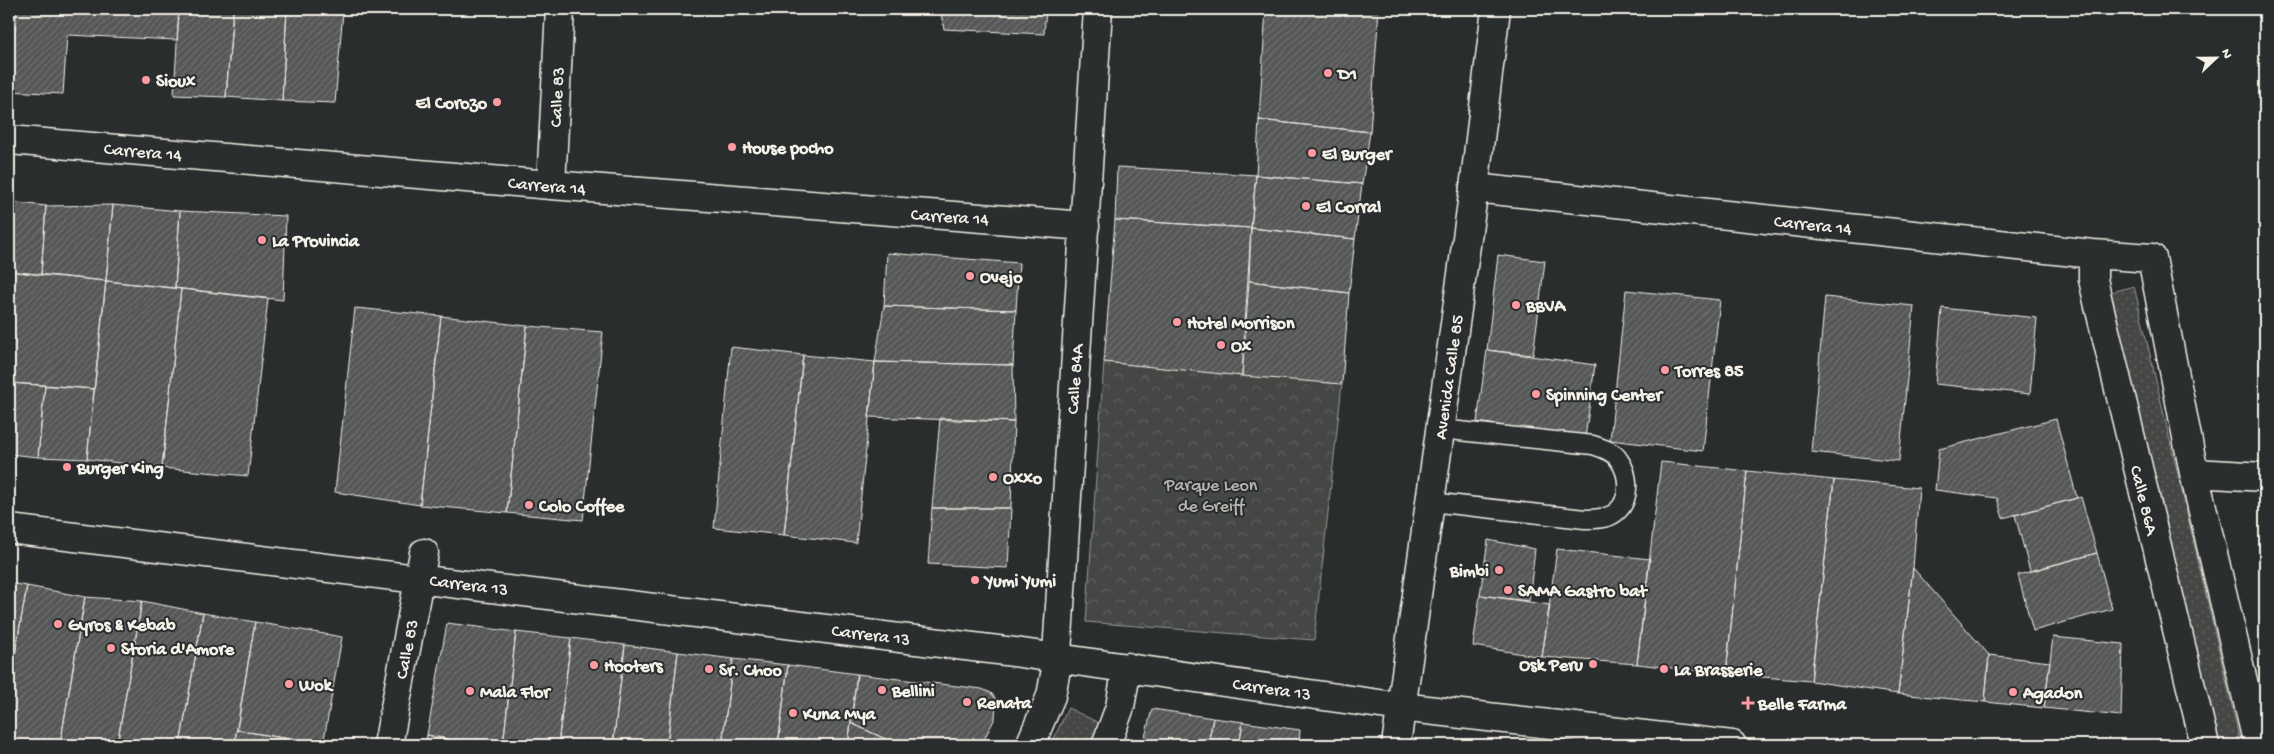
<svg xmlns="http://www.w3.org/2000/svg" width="2274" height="754" viewBox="0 0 2274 754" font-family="'Gochi Hand',sans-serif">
<defs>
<pattern id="grass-dots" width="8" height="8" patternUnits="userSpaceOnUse" patternTransform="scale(1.25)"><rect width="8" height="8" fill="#444645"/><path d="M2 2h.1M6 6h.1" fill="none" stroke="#606160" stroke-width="1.8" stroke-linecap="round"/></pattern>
<pattern id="park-crowns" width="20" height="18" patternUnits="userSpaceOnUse" patternTransform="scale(1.25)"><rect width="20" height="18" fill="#444645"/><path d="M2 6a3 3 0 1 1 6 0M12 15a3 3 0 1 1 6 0" fill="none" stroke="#606160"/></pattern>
<pattern id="building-hatch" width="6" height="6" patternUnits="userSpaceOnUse" patternTransform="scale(1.25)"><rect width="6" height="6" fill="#555756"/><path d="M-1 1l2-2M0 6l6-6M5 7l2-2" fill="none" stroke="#6e706e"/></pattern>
</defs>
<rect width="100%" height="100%" fill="#2a2d2e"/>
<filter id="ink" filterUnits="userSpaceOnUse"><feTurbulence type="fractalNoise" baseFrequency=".02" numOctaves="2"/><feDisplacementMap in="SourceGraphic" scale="10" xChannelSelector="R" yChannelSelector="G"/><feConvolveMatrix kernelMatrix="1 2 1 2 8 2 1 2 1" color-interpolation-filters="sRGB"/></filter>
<g filter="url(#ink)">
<path fill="url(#grass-dots)" stroke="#9c9c96" d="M2134,286L2241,745H2217L2111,292Z
M1068,708L1101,724L1091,745H1051Z"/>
<path fill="url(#park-crowns)" stroke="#9c9c96" d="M1104,362L1342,384L1314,640L1086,622Z"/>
<path fill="url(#building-hatch)" stroke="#f4f1e8" d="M17,9H179L177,40L67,35L63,94L9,91Z
M179,9H233L226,97L174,95Z
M233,9H287L282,101L226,97Z
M287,9L343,11L335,103L282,101Z
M940,9H1046L1044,34L944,29Z
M1266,9H1379L1370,132L1259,120Z
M1259,120L1370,132L1362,184L1256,175Z
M1117,167L1256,175L1251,228L1115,220Z
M1256,175L1362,184L1355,239L1251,228Z
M9,202L46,206L41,275L9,271Z
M113,205L106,281L41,275L46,206Z
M113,205L180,211L175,288L106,281Z
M180,211L286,216L283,300L175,288Z
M1115,220L1251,228L1242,376L1104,362Z
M1251,228L1355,239L1349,293L1249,281Z
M887,253L1019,263L1016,310L884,306Z
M1498,255L1545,261L1533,355L1487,350Z
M9,271L106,281L94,389L9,383Z
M106,281L181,289L162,468L87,459Z
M1249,281L1349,293L1342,384L1242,376Z
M181,289L268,299L248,476L162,468Z
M1626,290L1720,300L1703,451L1610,440Z
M1825,297L1914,306L1899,461L1811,452Z
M884,306L1016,310L1013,365L875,362Z
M355,308L441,316L420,505L335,492Z
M1942,308L2037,318L2030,394L1935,384Z
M441,316L527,326L507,513L420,505Z
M527,326L603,332L583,520L507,513Z
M731,347L803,355L784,535L714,528Z
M1487,350L1595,365L1585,438L1477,422Z
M803,355L875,362L856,543L784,535Z
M875,362L1013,365L1014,422L869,417Z
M9,383L45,385L38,457L9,454Z
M45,385L94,389L87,459L38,457Z
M940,418L1014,422L1011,508H932Z
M2056,419L2077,498L2003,518L1997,498L1935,490L1939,449Z
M1661,462L1747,471L1726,674L1637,664Z
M1747,471L1834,480L1811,681L1726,674Z
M1834,480L1919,488L1913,568L1898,694L1811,681Z
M2081,497L2097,553L2030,571L2015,515Z
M932,508H1011L1008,568L928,564Z
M2260,536L2265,537V555Z
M1488,540L1535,549L1529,601L1480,595Z
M1557,549L1650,559L1637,664L1542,657Z
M2097,553L2112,609L2033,631L2018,575Z
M1913,568L1989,655L1985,702L1898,694Z
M9,583L27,586L14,659H9Z
M27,586L85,597L60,745H9V689Z
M1480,595L1550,605L1542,657L1473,646Z
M85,597L142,601L117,745H60Z
M142,601L203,613L180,745H117Z
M203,613L255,622L234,745H180Z
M255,622L342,637L323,745L237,730Z
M447,623L516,632L503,745H476L427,735Z
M516,632L571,638L558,745H503Z
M2053,637L2123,644L2121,716L2044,708Z
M571,638L625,645L613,745H558Z
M625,645L678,652L667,745H613Z
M678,652L733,659L722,745H667Z
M1989,655L2050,662L2044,708L1985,702Z
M9,659H14L9,689Z
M733,659L788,665L778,745H722Z
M788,665L857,674L848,745H778Z
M857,674L982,689L991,693L996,699L995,718L981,745H898L851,723Z
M1152,709L1213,718L1208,745H1143Z
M1213,718L1243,722L1239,745H1208Z
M1243,722L1300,730L1299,745H1239Z
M851,723L898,745H848Z
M237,730L323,745H234Z
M427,735L476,745H425Z
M1460,742L1482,745H1459Z"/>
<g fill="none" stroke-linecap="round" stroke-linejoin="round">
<g stroke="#f4f1e8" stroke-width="21">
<path id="lane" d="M1430,502L1585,519C1595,519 1607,519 1615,513C1631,501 1630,475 1619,460C1614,451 1602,448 1593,445L1440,429"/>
</g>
<g stroke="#f4f1e8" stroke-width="31">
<path id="street" d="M9,140L551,185L1085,226
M551,185L560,9
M1474,188L2093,254L2152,258L2194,473L2258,745
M2093,254V279L2098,302L2205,745
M2194,473L2265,477
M1401,707L1732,745
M388,745L424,553"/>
</g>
<g stroke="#f4f1e8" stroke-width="31">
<path id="secondary" d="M9,529L1014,652L1401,707
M1030,745L1051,696L1056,669L1098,9
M1106,745L1120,707L1127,667
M1396,745L1474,188L1496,9"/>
</g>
<use href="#lane" stroke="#2a2d2e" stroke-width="18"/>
<use href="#street" stroke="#2a2d2e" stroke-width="28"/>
<use href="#secondary" stroke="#2a2d2e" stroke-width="28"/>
</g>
</g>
<g fill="#ff9aa2" stroke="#2a2d2e" stroke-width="2">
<circle cx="1328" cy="73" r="5"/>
<circle cx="146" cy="80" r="5"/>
<circle cx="497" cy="102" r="5"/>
<circle cx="732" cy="147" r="5"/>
<circle cx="1312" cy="153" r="5"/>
<circle cx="1306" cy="206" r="5"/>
<circle cx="262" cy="240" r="5"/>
<circle cx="970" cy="276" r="5"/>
<circle cx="1516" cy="305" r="5"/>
<circle cx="1177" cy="322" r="5"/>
<circle cx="1221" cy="345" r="5"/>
<circle cx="1665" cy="370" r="5"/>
<circle cx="1536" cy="394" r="5"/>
<circle cx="67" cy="467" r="5"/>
<circle cx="993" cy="477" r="5"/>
<circle cx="529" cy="505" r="5"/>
<circle cx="1499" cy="570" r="5"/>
<circle cx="975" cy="580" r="5"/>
<circle cx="1508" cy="590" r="5"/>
<circle cx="58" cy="624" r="5"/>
<circle cx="111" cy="648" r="5"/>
<circle cx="1593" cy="664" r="5"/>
<circle cx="594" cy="665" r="5"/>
<circle cx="709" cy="669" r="5"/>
<circle cx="1664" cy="669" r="5"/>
<circle cx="289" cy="684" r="5"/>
<circle cx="882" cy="690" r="5"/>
<circle cx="470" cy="691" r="5"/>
<circle cx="2013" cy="692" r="5"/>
<circle cx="967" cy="702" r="5"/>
<path d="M1745.5 695.5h5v5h5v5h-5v5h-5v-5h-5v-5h5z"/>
<circle cx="793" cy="713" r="5"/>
</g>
<g text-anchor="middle" stroke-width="4" stroke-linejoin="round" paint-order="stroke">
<g font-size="18" font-weight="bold" fill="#f4f1e8" stroke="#2a2d2e" text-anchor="start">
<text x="1338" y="79">D1</text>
<text x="156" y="86">Sioux</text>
<text x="487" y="108" text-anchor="end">El Corozo</text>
<text x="742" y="153">House pocho</text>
<text x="1322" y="159">El Burger</text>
<text x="1316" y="212">El Corral</text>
<text x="272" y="246">La Provincia</text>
<text x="980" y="282">Ovejo</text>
<text x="1526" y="311">BBVA</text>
<text x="1187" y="328">Hotel Morrison</text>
<text x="1231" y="351">Ox</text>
<text x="1675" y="376">Torres 85</text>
<text x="1546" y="400">Spinning Center</text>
<text x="77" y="473">Burger King</text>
<text x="1003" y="483">Oxxo</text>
<text x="539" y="511">Colo Coffee</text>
<text x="1489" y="576" text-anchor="end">Bimbi</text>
<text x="985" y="586">Yumi Yumi</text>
<text x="1518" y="596">SAMA Gastro bat</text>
<text x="68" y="630">Gyros &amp; Kebab</text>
<text x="121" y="654">Storia d'Amore</text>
<text x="1583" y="670" text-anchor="end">Osk Peru</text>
<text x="604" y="671">Hooters</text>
<text x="719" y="675">Sr. Choo</text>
<text x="1674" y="675">La Brasserie</text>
<text x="299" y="690">Wok</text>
<text x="892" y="696">Bellini</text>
<text x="480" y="697">Mala Flor</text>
<text x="2023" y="698">Agadon</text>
<text x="977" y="708">Renata</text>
<text x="1758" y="709">Belle Farma</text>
<text x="803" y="719">Kuna Mya</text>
</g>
<g font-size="18" fill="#f4f1e8" stroke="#2a2d2e">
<text transform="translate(556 97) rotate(-87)" y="6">Calle 83</text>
<text transform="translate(143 151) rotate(5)" y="6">Carrera 14</text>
<text transform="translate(547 185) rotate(5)" y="6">Carrera 14</text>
<text transform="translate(950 216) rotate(4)" y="6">Carrera 14</text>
<text transform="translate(1813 224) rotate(6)" y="6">Carrera 14</text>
<text transform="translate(1448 377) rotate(-82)" y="6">Avenida Calle 85</text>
<text transform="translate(1074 379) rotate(-86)" y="6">Calle 84A</text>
<text transform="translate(2145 500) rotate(76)" y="6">Calle 86A</text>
<text transform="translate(469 584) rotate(7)" y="6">Carrera 13</text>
<text transform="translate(871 634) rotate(7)" y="6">Carrera 13</text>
<text transform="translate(406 649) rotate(-79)" y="6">Calle 83</text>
<text transform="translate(1272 688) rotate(8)" y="6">Carrera 13</text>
</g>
<g font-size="18" fill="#b6b5af" stroke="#2a2d2e">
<text x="1211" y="490">Parque Leon<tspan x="1211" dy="21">de Greiff</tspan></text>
</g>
</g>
<rect width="2274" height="754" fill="none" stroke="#2a2d2e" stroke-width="30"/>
<rect x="15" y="15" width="2244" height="724" fill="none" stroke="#f4f1e8" stroke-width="2" filter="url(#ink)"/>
<g transform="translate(2216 58) rotate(68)" stroke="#2a2d2e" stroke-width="4" paint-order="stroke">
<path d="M0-4L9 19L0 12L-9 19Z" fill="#f4f1e8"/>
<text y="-8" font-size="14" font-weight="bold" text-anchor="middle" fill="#f4f1e8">N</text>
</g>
</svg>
